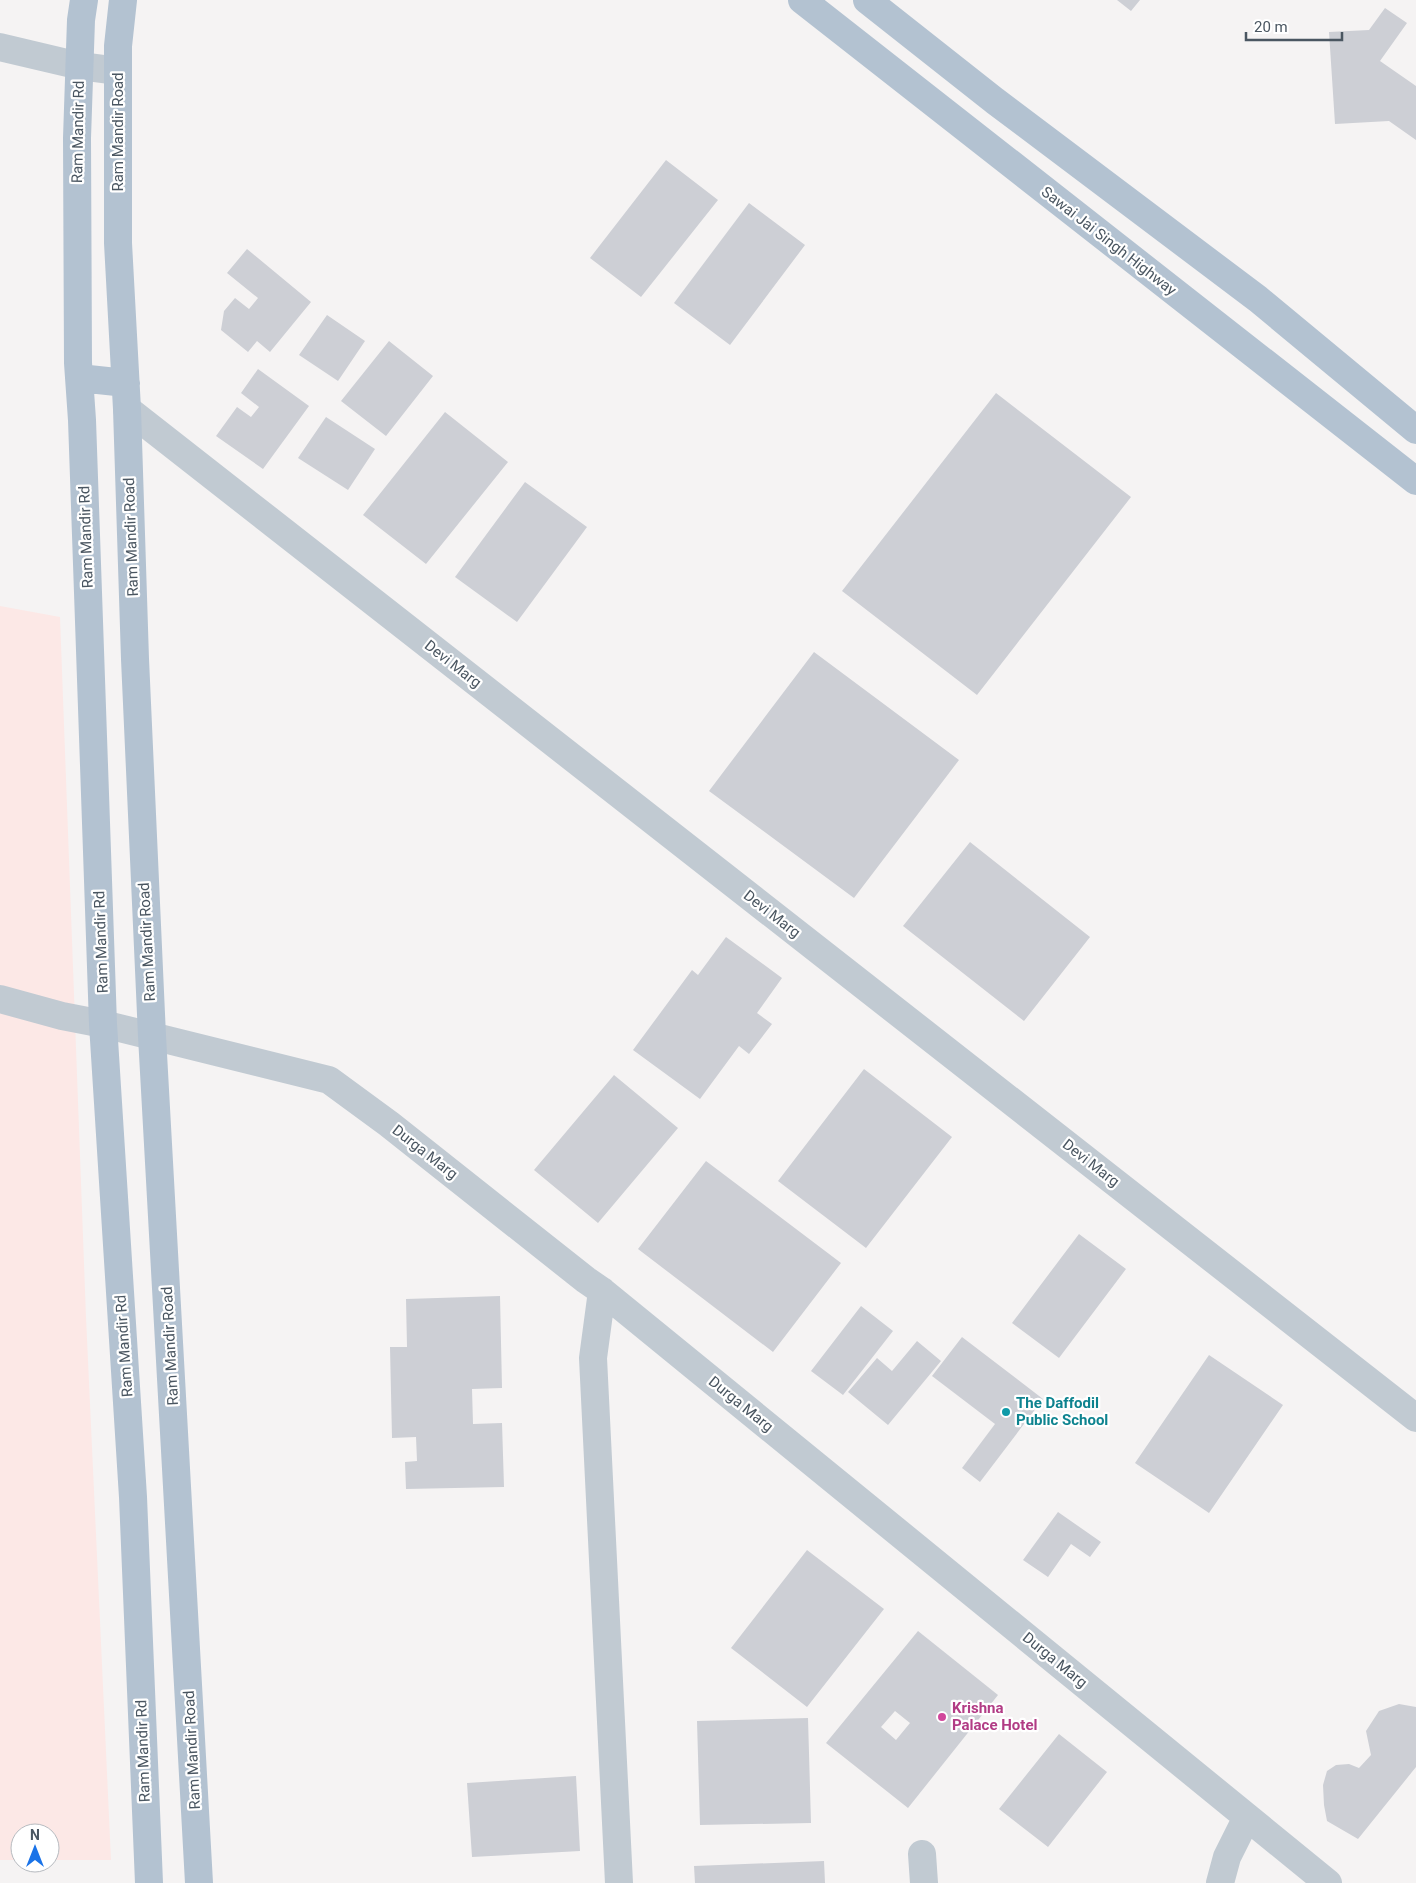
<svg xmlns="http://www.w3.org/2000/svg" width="1416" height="1883" viewBox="0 0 1416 1883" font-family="Roboto,sans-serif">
<rect width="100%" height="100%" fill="#f5f3f3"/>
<path fill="#fce8e6" d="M0,606L60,617L86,1317L111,1860H50V1833H20V1860H0Z"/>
<path fill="#cdcfd5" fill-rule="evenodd" d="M1117,0H1140L1131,11Z
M1385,8L1407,23L1380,61L1416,86V140L1389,121L1335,124L1329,32L1369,30Z
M666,160L718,200L641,297L590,258Z
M749,203L805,245L730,345L674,303Z
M247,249L311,302L270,352L257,341L248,352L221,330L224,311L235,298L249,309L258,298L227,273Z
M327,315L365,341L338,381L299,355Z
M389,341L433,376L386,436L341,401Z
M258,369L309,406L263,469L216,436L237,407L251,417L259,407L241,393Z
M996,393L1131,497L977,695L842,591Z
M445,412L508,462L426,564L363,515Z
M326,417L375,449L348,490L298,458Z
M525,482L587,527L517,622L455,577Z
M814,652L959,760L854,898L709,791Z
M970,842L1090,937L1024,1021L903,926Z
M726,937L782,978L757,1013L772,1024L749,1054L739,1046L700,1099L633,1050L692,970L698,975Z
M864,1069L952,1137L866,1248L778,1181Z
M614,1075L678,1128L598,1223L534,1170Z
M706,1161L841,1263L773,1352L638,1249Z
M1079,1234L1126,1269L1059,1358L1012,1323Z
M500,1296L502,1388L472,1389L473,1424L502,1423L504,1487L406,1489L405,1462L417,1461L416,1437L392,1438L390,1347H407L406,1299Z
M861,1306L893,1331L843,1395L811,1371Z
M962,1337L1043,1399L980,1482L962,1468L995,1424L932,1376Z
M917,1341L941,1361L888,1425L848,1392L877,1358L892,1371Z
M1209,1355L1283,1405L1209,1513L1135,1463Z
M1058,1512L1101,1542L1090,1557L1071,1544L1048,1577L1023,1560Z
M807,1550L884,1609L807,1707L731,1648Z
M918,1631L998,1695L908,1808L826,1743ZM895,1711L910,1723L896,1740L881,1727Z
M1399,1704L1416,1707V1767L1358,1839L1327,1821L1324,1805L1323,1785L1327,1771L1336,1765L1349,1764L1359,1768L1371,1755L1366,1731L1379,1711Z
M808,1718L811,1823L700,1825L697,1721Z
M1059,1734L1107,1772L1048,1847L999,1809Z
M576,1776L580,1851L472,1857L467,1783Z
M824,1861L825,1883H695L694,1866Z"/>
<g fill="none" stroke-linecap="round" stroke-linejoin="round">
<path stroke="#c1cad2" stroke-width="28" d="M0,47L80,66L118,71
M127,409L1416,1418
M0,999L62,1016L103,1024L329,1080L389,1124L586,1280L602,1291L1328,1883
M602,1291L593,1358L619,1883
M922,1854L924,1883
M1220,1883L1227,1857L1247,1817"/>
<path stroke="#b3c2d1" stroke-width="28" d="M84,0L81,20L77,138L78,363L82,420L103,1024L133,1497L149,1883
M123,0L118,46V243L127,409L135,659L152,1036L199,1883
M802,0L1416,481
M867,0L995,101L1258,299L1416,430
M79,378L126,383"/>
</g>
<circle fill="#0f9aa8" stroke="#fff" stroke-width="2" cx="1006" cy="1412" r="5"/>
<circle fill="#d1479c" stroke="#fff" stroke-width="2" cx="942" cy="1717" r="5"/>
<g text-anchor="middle" stroke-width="4.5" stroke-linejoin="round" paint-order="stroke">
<g font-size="15" fill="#4a5661" stroke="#fff">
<text transform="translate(78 132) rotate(-89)" y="5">Ram Mandir Rd</text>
<text transform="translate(118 132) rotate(-90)" y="5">Ram Mandir Road</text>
<text transform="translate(1109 241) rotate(38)" y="5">Sawai Jai Singh Highway</text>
<text transform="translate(86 537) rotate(-92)" y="5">Ram Mandir Rd</text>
<text transform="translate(131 537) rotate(-92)" y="5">Ram Mandir Road</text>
<text transform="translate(453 664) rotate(38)" y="5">Devi Marg</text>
<text transform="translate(772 914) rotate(38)" y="5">Devi Marg</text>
<text transform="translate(101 942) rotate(-92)" y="5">Ram Mandir Rd</text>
<text transform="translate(147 942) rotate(-93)" y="5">Ram Mandir Road</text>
<text transform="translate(425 1152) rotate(38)" y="5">Durga Marg</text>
<text transform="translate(1091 1163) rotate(38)" y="5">Devi Marg</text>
<text transform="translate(124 1346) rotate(-94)" y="5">Ram Mandir Rd</text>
<text transform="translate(170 1346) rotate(-93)" y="5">Ram Mandir Road</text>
<text transform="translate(741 1404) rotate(39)" y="5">Durga Marg</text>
<text transform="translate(1055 1660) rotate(39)" y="5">Durga Marg</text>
<text transform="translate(192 1750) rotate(-93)" y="5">Ram Mandir Road</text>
<text transform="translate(143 1751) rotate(-92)" y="5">Ram Mandir Rd</text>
</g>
<g font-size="15" font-weight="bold" fill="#0d838f" stroke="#fff" text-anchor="start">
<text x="1016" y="1408">The Daffodil<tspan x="1016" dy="17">Public School</tspan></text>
</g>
<g font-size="15" font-weight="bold" fill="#b23c85" stroke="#fff" text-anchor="start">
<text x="952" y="1713">Krishna<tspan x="952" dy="17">Palace Hotel</tspan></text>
</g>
</g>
<g transform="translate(35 1848)"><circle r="24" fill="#ffffff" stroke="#b7bbc0"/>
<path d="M0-4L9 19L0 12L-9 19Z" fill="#1a73e8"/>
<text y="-8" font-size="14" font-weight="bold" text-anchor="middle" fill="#4a5661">N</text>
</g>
<path d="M1246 32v8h96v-8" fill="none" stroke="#4a5661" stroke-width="2.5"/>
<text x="1254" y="32" font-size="15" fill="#4a5661" stroke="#ffffff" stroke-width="4" paint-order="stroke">20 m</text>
</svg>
